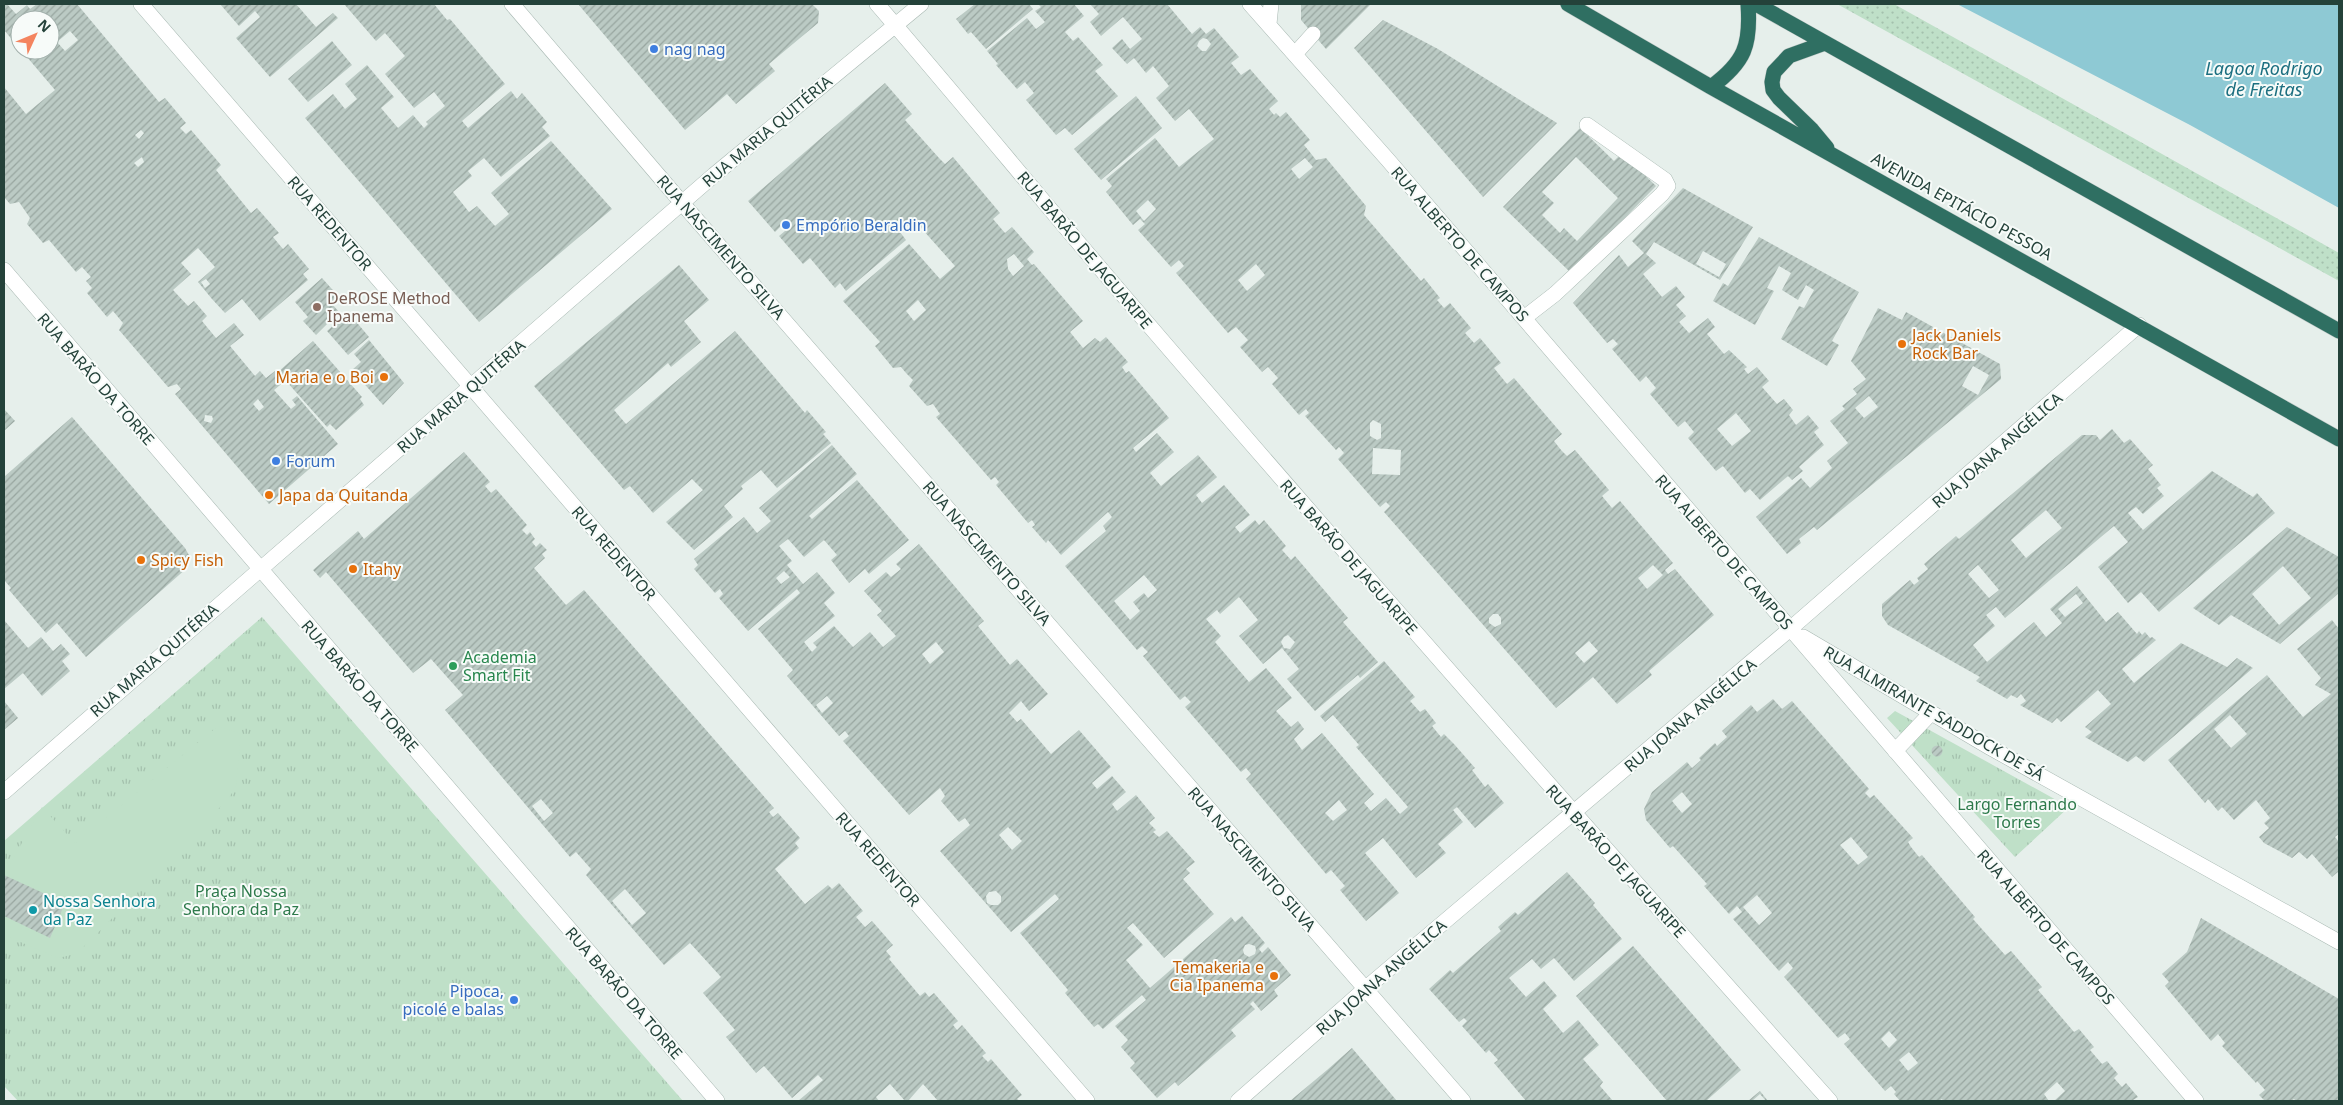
<svg xmlns="http://www.w3.org/2000/svg" width="2343" height="1105" viewBox="0 0 2343 1105" font-family="'Noto Sans',sans-serif">
<defs>
<pattern id="grass-dots" width="8" height="8" patternUnits="userSpaceOnUse" patternTransform="scale(1.25)"><rect width="8" height="8" fill="#bfe0c8"/><path d="M2 2h.1M6 6h.1" fill="none" stroke="#a4c1ad" stroke-width="1.8" stroke-linecap="round"/></pattern>
<pattern id="park-tufts" width="24" height="20" patternUnits="userSpaceOnUse" patternTransform="scale(1.25)"><rect width="24" height="20" fill="#bfe0c8"/><path d="M3 7l-1-3M5 7V3M7 7l1-3M15 17l-1-3M17 17v-4M19 17l1-3" fill="none" stroke="#a4c1ad"/></pattern>
<pattern id="building-hatch" width="6" height="6" patternUnits="userSpaceOnUse" patternTransform="scale(1.25)"><rect width="6" height="6" fill="#bbcac4"/><path d="M-1 1l2-2M0 6l6-6M5 7l2-2" fill="none" stroke="#98a6a0"/></pattern>
</defs>
<rect width="100%" height="100%" fill="#e6efeb"/>
<path fill="url(#grass-dots)" d="M1837,4H1894L2339,253V281Z"/>
<path fill="url(#park-tufts)" d="M262,617L683,1101H18L4,1086V841Z
M1895,711L2069,807L2015,857L1887,718Z"/>
<path fill="#bfe0c8" d="M218,726L241,734L236,786L229,798L90,941L75,954L58,958L4,935V916L50,938L65,903L4,875L42,807L75,843Z"/>
<path fill="#8ec9d4" d="M1957,4H2339V208L2190,125Z"/>
<path fill="url(#building-hatch)" fill-rule="evenodd" d="M4,4H7L16,14L27,5L30,9L37,4H77L159,102L165,98L186,123L180,128L186,134L191,130L221,165L216,170L251,213L257,208L279,233L273,237L283,249L288,244L309,269L303,274L308,280L260,321L242,299L225,313L212,299L198,282L215,267L198,248L181,263L191,274L173,290L188,306L194,301L207,316L202,321L216,338L234,323L244,335L230,346L255,376L260,371L266,378L275,371L285,381L274,390L291,409L296,405L292,400L297,396L338,444L269,504L175,394L181,389L177,384L168,387L119,330L123,323L113,311L107,317L87,293L92,288L86,281L91,277L82,267L76,272L49,240L43,243L27,224L30,218L19,202L10,204L4,197V87L26,114L55,90L21,50H50V20H20V49L4,30ZM70,31L78,40L65,51L57,42ZM141,130L144,133L139,139L135,135ZM142,157L144,162L138,167L134,163ZM206,279L210,284L205,288L201,282ZM258,399L264,407L259,411L253,404ZM205,415L212,416L213,419L211,423L204,421Z
M220,4H296L316,27L333,13L338,18L270,77L236,38L260,17L255,11L239,26Z
M344,4H434L447,20L450,19L505,84L462,121L468,128L511,91L517,99L522,93L547,122L542,127L550,136L501,177L484,158L468,171L472,176L453,192L469,212L477,206L495,226L509,214L491,193L551,141L612,209L479,322L305,118L333,94L345,109L357,99L345,84L367,65L394,97L381,108L398,128L413,115L424,128L428,124L426,122L445,106L434,92L414,108L385,74L405,56L385,33L376,41Z
M578,4H812L819,11L818,23L769,64L775,71L736,104L727,94L685,130Z
M975,4H1029L1033,9L986,49L971,32L968,34L956,19Z
M1038,4H1074L1084,16L1065,32L1073,41L1078,37L1103,65L1095,71L1118,96L1072,135L1065,128L1056,135L1026,100L1034,93L1025,82L1017,89L996,65L998,64L987,51L1027,18L1036,29L1045,22L1035,11L1041,7Z
M1090,4H1167L1192,34L1200,27L1206,34L1214,28L1239,57L1231,63L1241,75L1250,69L1278,101L1269,109L1274,115L1276,113L1280,117L1286,112L1310,140L1304,145L1309,151L1316,160L1326,158L1366,206L1364,215L1421,281L1424,278L1440,298L1437,300L1444,308L1450,303L1471,328L1465,333L1474,343L1480,338L1501,363L1494,368L1507,384L1514,378L1562,434L1554,441L1561,450L1567,456L1575,450L1609,490L1602,496L1612,508L1620,501L1673,563L1665,570L1668,574L1675,569L1714,615L1649,671L1652,675L1617,704L1593,677L1556,708L1384,512L1390,506L1386,502L1380,507L1338,459L1344,453L1339,447L1336,450L1305,416L1309,413L1306,409L1299,415L1272,384L1278,378L1268,367L1262,372L1240,347L1248,340L1236,327L1228,333L1176,273L1184,266L1179,260L1171,267L1138,230L1145,224L1140,219L1133,225L1106,192L1112,186L1106,179L1155,138L1179,167L1214,139L1189,109L1175,121L1156,98L1169,86L1153,66L1146,73L1134,58L1127,64L1112,48L1122,39L1130,49L1142,39L1123,17L1101,36L1090,22L1099,14ZM1203,38L1207,39L1211,44L1206,51H1202L1197,46L1199,41ZM1305,158L1313,167L1299,179L1291,169ZM1148,200L1156,209L1144,221L1136,211ZM1256,264L1265,275L1247,291L1238,280ZM1373,420L1381,424V438L1377,440L1370,436V423ZM1373,448L1401,450L1400,475L1372,474ZM1653,565L1663,575L1647,589L1638,578ZM1493,614H1498L1501,618V624L1495,627L1489,623V618ZM1589,641L1598,651L1584,663L1575,653Z
M1301,4H1371L1326,49L1301,20Z
M1383,20L1438,49L1557,123L1483,197L1354,48Z
M332,41L352,65L308,102L288,79Z
M885,83L912,114L905,120L939,158L945,164L953,157L1000,213L993,219L1005,233L1012,227L1034,252L1027,259L1032,265L1034,264L1083,321L1070,332L1083,348L1095,338L1100,342L1106,337L1128,362L1122,367L1126,373L1129,371L1169,418L1133,448L1136,452L1157,433L1174,452L1150,473L1161,486L1198,455L1217,477L1196,495L1202,503L1224,485L1250,515L1235,527L1240,533L1255,520L1259,525L1264,520L1286,546L1282,550L1291,560L1295,556L1348,618L1343,622L1378,662L1360,678L1358,675L1315,711L1287,679L1299,669L1282,648L1263,664L1239,636L1258,620L1239,597L1220,614L1217,610L1206,619L1221,636L1215,642L1249,682L1266,668L1292,698L1276,711L1291,727L1298,721L1304,729L1294,739L1302,750L1322,733L1374,794L1364,803L1371,811L1386,798L1400,814L1408,807L1356,747L1359,745L1333,715L1325,722L1320,716L1384,661L1415,697L1410,701L1420,712L1425,709L1436,723L1432,726L1441,737L1444,734L1454,744L1475,768L1472,770L1485,787L1488,784L1504,803L1475,828L1457,807L1453,810L1463,822L1438,844L1446,853L1416,878L1383,838L1365,853L1399,893L1366,921L1340,890L1345,886L1331,870L1326,874L1246,779L1251,774L1246,768L1241,772L1185,707L1191,702L1185,696L1180,700L1143,656L1148,652L1142,646L1137,650L1065,566L1106,531L1103,526L1112,517L1108,512L1061,555L1048,540L1046,543L1032,527L1035,525L1032,520L1028,523L996,485L999,482L995,477L991,480L936,417L940,414L933,404L927,406L909,386L913,380L906,373L901,367L893,368L875,346L880,342L843,301L909,244L940,279L955,266L914,220L900,232L906,240L846,291L840,283L835,288L810,258L803,264L779,236L785,231L781,226L775,232L748,201ZM1014,254L1024,266L1013,276L1008,269L1007,259ZM918,300L926,310L914,321L906,311ZM1144,575L1157,590L1148,598L1144,593L1133,602L1140,611L1130,620L1114,601ZM1288,635L1295,642L1290,649L1284,648L1281,642L1284,637ZM1339,800L1347,810L1333,821L1325,813Z
M1136,96L1162,128L1101,180L1074,149Z
M1580,128L1614,161L1622,153L1656,186L1571,273L1503,207ZM1576,157L1618,198L1577,241L1564,228L1560,233L1542,215L1554,203L1542,192Z
M1683,188L1753,227L1720,280L1654,242L1646,254L1656,263L1643,274L1662,297L1676,286L1685,297L1676,305L1686,316L1679,322L1689,333L1708,318L1715,327L1707,334L1724,354L1729,350L1747,367L1744,369L1748,374L1757,367L1769,381L1762,387L1777,404L1784,399L1793,410L1789,415L1796,425L1808,415L1819,428L1814,432L1824,445L1799,467L1803,471L1792,480L1788,476L1760,500L1750,489L1745,493L1723,466L1716,471L1688,438L1694,432L1685,421L1678,427L1650,394L1656,388L1646,376L1640,382L1612,349L1618,344L1613,339L1607,343L1573,303L1619,255L1628,267L1644,253L1632,241ZM1703,251L1726,264L1719,277L1696,264ZM1736,413L1751,431L1732,446L1717,429Z
M1759,237L1859,292L1832,341L1839,345L1827,366L1781,339L1799,306L1804,308L1814,290L1806,285L1798,300L1782,290L1791,273L1779,266L1767,288L1774,291L1755,325L1713,301L1723,283L1728,286Z
M679,265L709,300L684,321L701,342L671,367L668,363L614,410L626,424L735,331L805,413L807,410L826,432L823,434L831,443L777,488L761,470L741,486L743,489L724,506L733,517L694,550L666,522L703,490L692,479L653,513L630,486L624,490L534,386Z
M322,278L340,298L333,305L339,312L316,335L303,321L308,317L295,302Z
M1878,308L1902,320L1906,312L2000,364L2001,379L1817,530L1814,527L1799,539L1801,543L1787,554L1756,517L1801,478L1810,488L1832,468L1827,461L1848,443L1830,421L1845,409L1842,406L1857,394L1853,389L1866,379L1851,361ZM1973,366L1989,375L1978,395L1962,386ZM1869,396L1878,407L1864,418L1855,408Z
M348,312L369,337L348,355L327,331Z
M369,340L404,383L383,405L352,370L361,362L354,354Z
M313,341L362,397L360,399L364,405L336,430L330,424L327,427L278,372Z
M4,409L15,421L4,431Z
M72,417L185,548L190,557L187,568L86,657L57,623L46,633L9,590L11,588L4,580V477Z
M2112,429L2124,443L2130,439L2153,465L2148,469L2161,485L2157,488L2164,496L2143,514L2136,507L2128,513L2143,530L2212,471L2253,497L2257,493L2275,513L2159,612L2141,592L2128,603L2098,567L2128,542L2114,526L2005,618L1996,607L1986,615L1995,626L1973,645L1987,662L2034,622L2046,637L2062,623L2050,609L2077,586L2106,622L2118,612L2137,634L2139,631L2142,635L2145,632L2150,638L2152,637L2156,640L2122,669L2134,683L2181,643L2227,667L2237,658L2253,668L2144,762L2136,756L2128,762L2085,737L2092,732L2085,727L2111,704L2098,690L2061,722L2057,718L2052,723L2020,705L2026,701L2021,694L2017,698L2011,695L2007,699L1976,681L1980,677L1888,625L1882,616V604L1910,580L1914,585L1919,581L1917,578L1928,569L1924,564L1956,536L1959,539L2082,435H2096L2100,440ZM2046,510L2062,528L2026,558L2011,540ZM1978,565L1999,590L1989,598L1968,574ZM2076,594L2083,603L2065,617L2058,609Z
M832,445L857,474L809,516L812,519L857,480L909,540L869,574L865,569L849,583L831,560L837,555L824,540L804,557L788,539L779,546L792,561L787,565L803,584L817,572L835,593L824,603L835,616L804,642L812,652L817,647L813,643L834,626L853,647L870,632L883,647L896,636L877,615L882,611L864,591L886,572L891,577L901,569L896,564L919,544L984,621L978,626L1010,665L1017,659L1048,694L1029,711L1021,701L1009,713L1017,722L1021,719L1051,754L1079,730L1111,767L1092,783L1097,789L1112,776L1126,792L1112,804L1117,811L1136,795L1155,818L1149,823L1156,830L1153,832L1159,837L1167,831L1195,862L1186,869L1190,873L1183,879L1214,914L1164,958L1133,923L1127,928L1143,945L1126,960L1150,988L1231,917L1235,922L1242,916L1265,943L1259,949L1262,953L1268,947L1291,975L1274,990L1278,996L1261,1011L1253,1001L1250,1004L1255,1009L1231,1030L1236,1036L1178,1086L1175,1082L1157,1098L1130,1068L1135,1063L1121,1047L1128,1040L1115,1026L1146,1000L1142,995L1103,1029L1098,1024L1094,1027L1065,993L1068,990L1020,933L1059,899L1055,894L1011,932L940,851L970,825L965,818L959,822L941,801L945,796L940,788L909,815L843,741L849,736L845,731L839,736L787,676L793,670L758,629L800,593L797,589L748,631L719,598L723,594L720,589L715,593L694,569L698,565L694,559L744,517L757,533L771,521L759,508ZM784,571L790,577L781,584L776,578ZM936,642L944,652L930,664L922,654ZM827,696L833,703L822,713L816,705ZM1008,827L1022,841L1012,850L999,835ZM996,891L1001,896V902L998,905H991L987,903L986,896L989,892ZM1249,944L1255,946L1256,950L1255,954L1249,957L1244,954L1243,950L1245,945Z
M464,452L490,482L485,486L491,493L496,489L527,525L522,530L527,535L530,532L535,539L532,542L536,547L540,543L547,550L542,554L545,558L534,568L566,605L584,590L774,808L769,812L773,817L778,813L800,838L795,843L799,848L775,869L805,904L828,885L832,889L839,883L863,911L856,917L865,927L872,921L893,945L886,951L891,957L889,959L920,996L925,992L929,997L934,993L958,1021L953,1025L957,1030L962,1025L986,1053L982,1056L988,1062L991,1059L1022,1095L1017,1099L1020,1101H938L923,1084L908,1101H905L890,1084L876,1097L879,1101H798L823,1080L818,1075L792,1098L764,1066L756,1073L726,1037L735,1030L703,993L721,977L690,943L664,965L586,875L591,869L576,852L570,857L445,710L463,695L431,659L413,673L326,572L320,578L313,570L358,531L364,539ZM541,799L553,813L544,821L532,806ZM625,889L646,913L632,925L612,901Z
M2287,527L2339,557V593L2280,644L2231,615L2219,625L2193,608ZM2283,566L2311,598L2279,625L2252,594Z
M4,620L28,648L41,637L53,651L61,644L70,654L62,661L70,671L42,696L23,673L4,689Z
M2332,620L2339,629V834L2335,837L2339,842V874L2338,872L2332,877L2312,854L2307,859L2299,852L2292,858L2264,843L2259,837L2269,828L2264,823L2270,818L2256,800L2234,820L2222,807L2218,811L2208,799L2205,803L2168,760L2267,675L2303,717L2331,694L2315,685L2321,678L2297,649ZM2230,715L2247,734L2231,748L2214,729Z
M1773,699L1782,709L1792,701L1869,789L1865,793L1870,798L1874,795L1913,838L1908,842L1911,847L1919,857L1922,855L1975,917L1973,919L2005,955L2011,951L2042,987L2038,990L2074,1032L2079,1029L2094,1047L2090,1050L2102,1064L2107,1061L2118,1074L2114,1078L2122,1087L2126,1083L2138,1097L2133,1100L2135,1101H2054L2065,1091L2057,1082L2044,1094L2049,1101H1943L1942,1099L1939,1101H1900L1894,1094L1896,1092L1891,1086L1885,1091L1844,1044L1850,1039L1845,1033L1838,1038L1784,977L1793,968L1788,962L1779,971L1733,919L1742,912L1737,906L1729,914L1704,886L1707,884L1673,846L1670,848L1646,820L1644,809L1652,792L1687,762L1692,768L1701,760L1699,758L1715,743L1717,746L1727,737L1722,731L1751,705L1757,712ZM1682,792L1692,804L1682,813L1672,801ZM1851,837L1868,857L1858,865L1840,845ZM1757,895L1772,913L1759,925L1743,907ZM1889,1031L1897,1040L1889,1048L1881,1039ZM1909,1052L1918,1063L1908,1071L1899,1060Z
M4,701L18,718L4,730Z
M1931.5 751a5.5 5.5 0 1 1 11 0a5.5 5.5 0 1 1-11 0Z
M1567,872L1595,903L1593,905L1622,939L1574,981L1554,958L1541,969L1532,959L1509,978L1526,997L1544,981L1557,996L1543,1009L1563,1033L1578,1020L1599,1045L1583,1059L1603,1082L1600,1086L1613,1101H1526L1494,1063L1498,1060L1489,1050L1486,1053L1462,1026L1467,1021L1464,1018L1459,1022L1429,989L1450,970L1453,973L1501,931L1498,927L1515,912L1518,915Z
M4,875L65,903L50,938L4,916Z
M2201,918L2339,999V1101H2296L2294,1099L2291,1101H2265L2259,1095L2265,1090L2257,1081L2256,1083L2222,1046L2225,1043L2218,1034L2211,1041L2165,986L2169,982L2162,974L2187,952Z
M1633,946L1741,1070L1706,1101H1667L1576,996Z
M1352,1048L1397,1101H1290L1327,1070Z
M1760,1091L1768,1101H1766L1760,1094L1752,1101H1748Z"/>
<g fill="none" stroke-linecap="round" stroke-linejoin="round">
<g stroke="#a8b8b2" stroke-width="16">
<path id="lane" d="M1295,54L1313,34"/>
</g>
<g stroke="#a8b8b2" stroke-width="16">
<path id="street" d="M141,4L1087,1101
M512,4L682,203L1463,1101
M877,4C966,107 1052,213 1141,316C1368,580 1598,841 1830,1101
M1250,4L1388,160L2196,1101
M1269,24L1271,4
M4,270L717,1101
M1524,318L1555,294L1662,194L1668,186L1665,180L1587,125
M1803,637L1991,748L2339,942
M1895,751L1931,713
M4,792L714,175L921,4
M1238,1101L1365,989L1790,629L2139,325"/>
</g>
<g stroke="#c2cac8" stroke-width="16">
<path id="highway" d="M1568,4L1711,87L2339,439
M1756,4L2339,331
M1825,43L1789,56L1774,72L1772,82L1773,90L1779,98L1812,130L1827,148
M1711,87C1745,62 1751,45 1748,4"/>
</g>
<use href="#lane" stroke="#fff" stroke-width="15"/>
<use href="#street" stroke="#fff" stroke-width="15"/>
<use href="#highway" stroke="#2f6f62" stroke-width="15"/>
</g>
<g fill="#3f7fe0" stroke="#f7fbf9" stroke-width="2">
<circle cx="654" cy="49" r="5"/>
<circle cx="786" cy="225" r="5"/>
<circle cx="276" cy="461" r="5"/>
<circle cx="514" cy="1000" r="5"/>
</g>
<circle fill="#8d6e63" stroke="#f7fbf9" stroke-width="2" cx="317" cy="307" r="5"/>
<g fill="#e8710a" stroke="#f7fbf9" stroke-width="2">
<circle cx="1902" cy="344" r="5"/>
<circle cx="384" cy="377" r="5"/>
<circle cx="269" cy="495" r="5"/>
<circle cx="141" cy="560" r="5"/>
<circle cx="353" cy="569" r="5"/>
<circle cx="1274" cy="976" r="5"/>
</g>
<circle fill="#2e9e5b" stroke="#f7fbf9" stroke-width="2" cx="453" cy="666" r="5"/>
<circle fill="#0f9aa8" stroke="#f7fbf9" stroke-width="2" cx="33" cy="910" r="5"/>
<g text-anchor="middle" stroke-width="4" stroke-linejoin="round" paint-order="stroke">
<g font-size="16" fill="#366cbe" stroke="#f7fbf9" text-anchor="start">
<text x="664" y="55">nag nag</text>
<text x="796" y="231">Empório Beraldin</text>
<text x="286" y="467">Forum</text>
<text x="504" y="997" text-anchor="end">Pipoca,<tspan x="504" dy="18">picolé e balas</tspan></text>
</g>
<g font-size="16" fill="#24423a" stroke="#f7fbf9">
<text transform="translate(767 131) rotate(-40)" y="6">RUA MARIA QUITÉRIA</text>
<text transform="translate(1962 206) rotate(29)" y="6">AVENIDA EPITÁCIO PESSOA</text>
<text transform="translate(330 223) rotate(49)" y="6">RUA REDENTOR</text>
<text transform="translate(1460 244) rotate(49)" y="6">RUA ALBERTO DE CAMPOS</text>
<text transform="translate(721 247) rotate(49)" y="6">RUA NASCIMENTO SILVA</text>
<text transform="translate(1085 250) rotate(50)" y="6">RUA BARÃO DE JAGUARIPE</text>
<text transform="translate(96 379) rotate(49)" y="6">RUA BARÃO DA TORRE</text>
<text transform="translate(461 396) rotate(-41)" y="6">RUA MARIA QUITÉRIA</text>
<text transform="translate(1997 450) rotate(-41)" y="6">RUA JOANA ANGÉLICA</text>
<text transform="translate(1724 552) rotate(49)" y="6">RUA ALBERTO DE CAMPOS</text>
<text transform="translate(614 553) rotate(49)" y="6">RUA REDENTOR</text>
<text transform="translate(987 553) rotate(49)" y="6">RUA NASCIMENTO SILVA</text>
<text transform="translate(1349 557) rotate(49)" y="6">RUA BARÃO DE JAGUARIPE</text>
<text transform="translate(154 660) rotate(-41)" y="6">RUA MARIA QUITÉRIA</text>
<text transform="translate(360 686) rotate(49)" y="6">RUA BARÃO DA TORRE</text>
<text transform="translate(1934 713) rotate(30)" y="6">RUA ALMIRANTE SADDOCK DE SÁ</text>
<text transform="translate(1690 715) rotate(-40)" y="6">RUA JOANA ANGÉLICA</text>
<text transform="translate(878 859) rotate(49)" y="6">RUA REDENTOR</text>
<text transform="translate(1252 859) rotate(49)" y="6">RUA NASCIMENTO SILVA</text>
<text transform="translate(1616 861) rotate(48)" y="6">RUA BARÃO DE JAGUARIPE</text>
<text transform="translate(2046 927) rotate(49)" y="6">RUA ALBERTO DE CAMPOS</text>
<text transform="translate(1381 977) rotate(-41)" y="6">RUA JOANA ANGÉLICA</text>
<text transform="translate(624 993) rotate(49)" y="6">RUA BARÃO DA TORRE</text>
</g>
<g font-size="16" fill="#785e54" stroke="#f7fbf9" text-anchor="start">
<text x="327" y="304">DeROSE Method<tspan x="327" dy="18">Ipanema</tspan></text>
</g>
<g font-size="16" fill="#c56008" stroke="#f7fbf9" text-anchor="start">
<text x="1912" y="341">Jack Daniels<tspan x="1912" dy="18">Rock Bar</tspan></text>
<text x="374" y="383" text-anchor="end">Maria e o Boi</text>
<text x="279" y="501">Japa da Quitanda</text>
<text x="151" y="566">Spicy Fish</text>
<text x="363" y="575">Itahy</text>
<text x="1264" y="973" text-anchor="end">Temakeria e<tspan x="1264" dy="18">Cia Ipanema</tspan></text>
</g>
<g font-size="16" fill="#27864d" stroke="#f7fbf9" text-anchor="start">
<text x="463" y="663">Academia<tspan x="463" dy="18">Smart Fit</tspan></text>
</g>
<g font-size="16" fill="#2d7a4b" stroke="#f7fbf9">
<text x="2017" y="810">Largo Fernando<tspan x="2017" dy="18">Torres</tspan></text>
<text x="241" y="897">Praça Nossa<tspan x="241" dy="18">Senhora da Paz</tspan></text>
</g>
<g font-size="16" fill="#0d838f" stroke="#f7fbf9" text-anchor="start">
<text x="43" y="907">Nossa Senhora<tspan x="43" dy="18">da Paz</tspan></text>
</g>
<g font-size="18" font-style="italic" fill="#1c6f80" stroke="#f7fbf9">
<text x="2264" y="75">Lagoa Rodrigo<tspan x="2264" dy="21">de Freitas</tspan></text>
</g>
</g>
<rect width="2343" height="1105" fill="none" stroke="#24423a" stroke-width="10"/>
<g transform="translate(35 35) rotate(46)"><circle r="24" fill="#f7fbf9" stroke="#a3b1ad"/>
<path d="M0-4L9 19L0 12L-9 19Z" fill="#f4845f"/>
<text y="-8" font-size="14" font-weight="bold" text-anchor="middle" fill="#24423a">N</text>
</g>
</svg>
